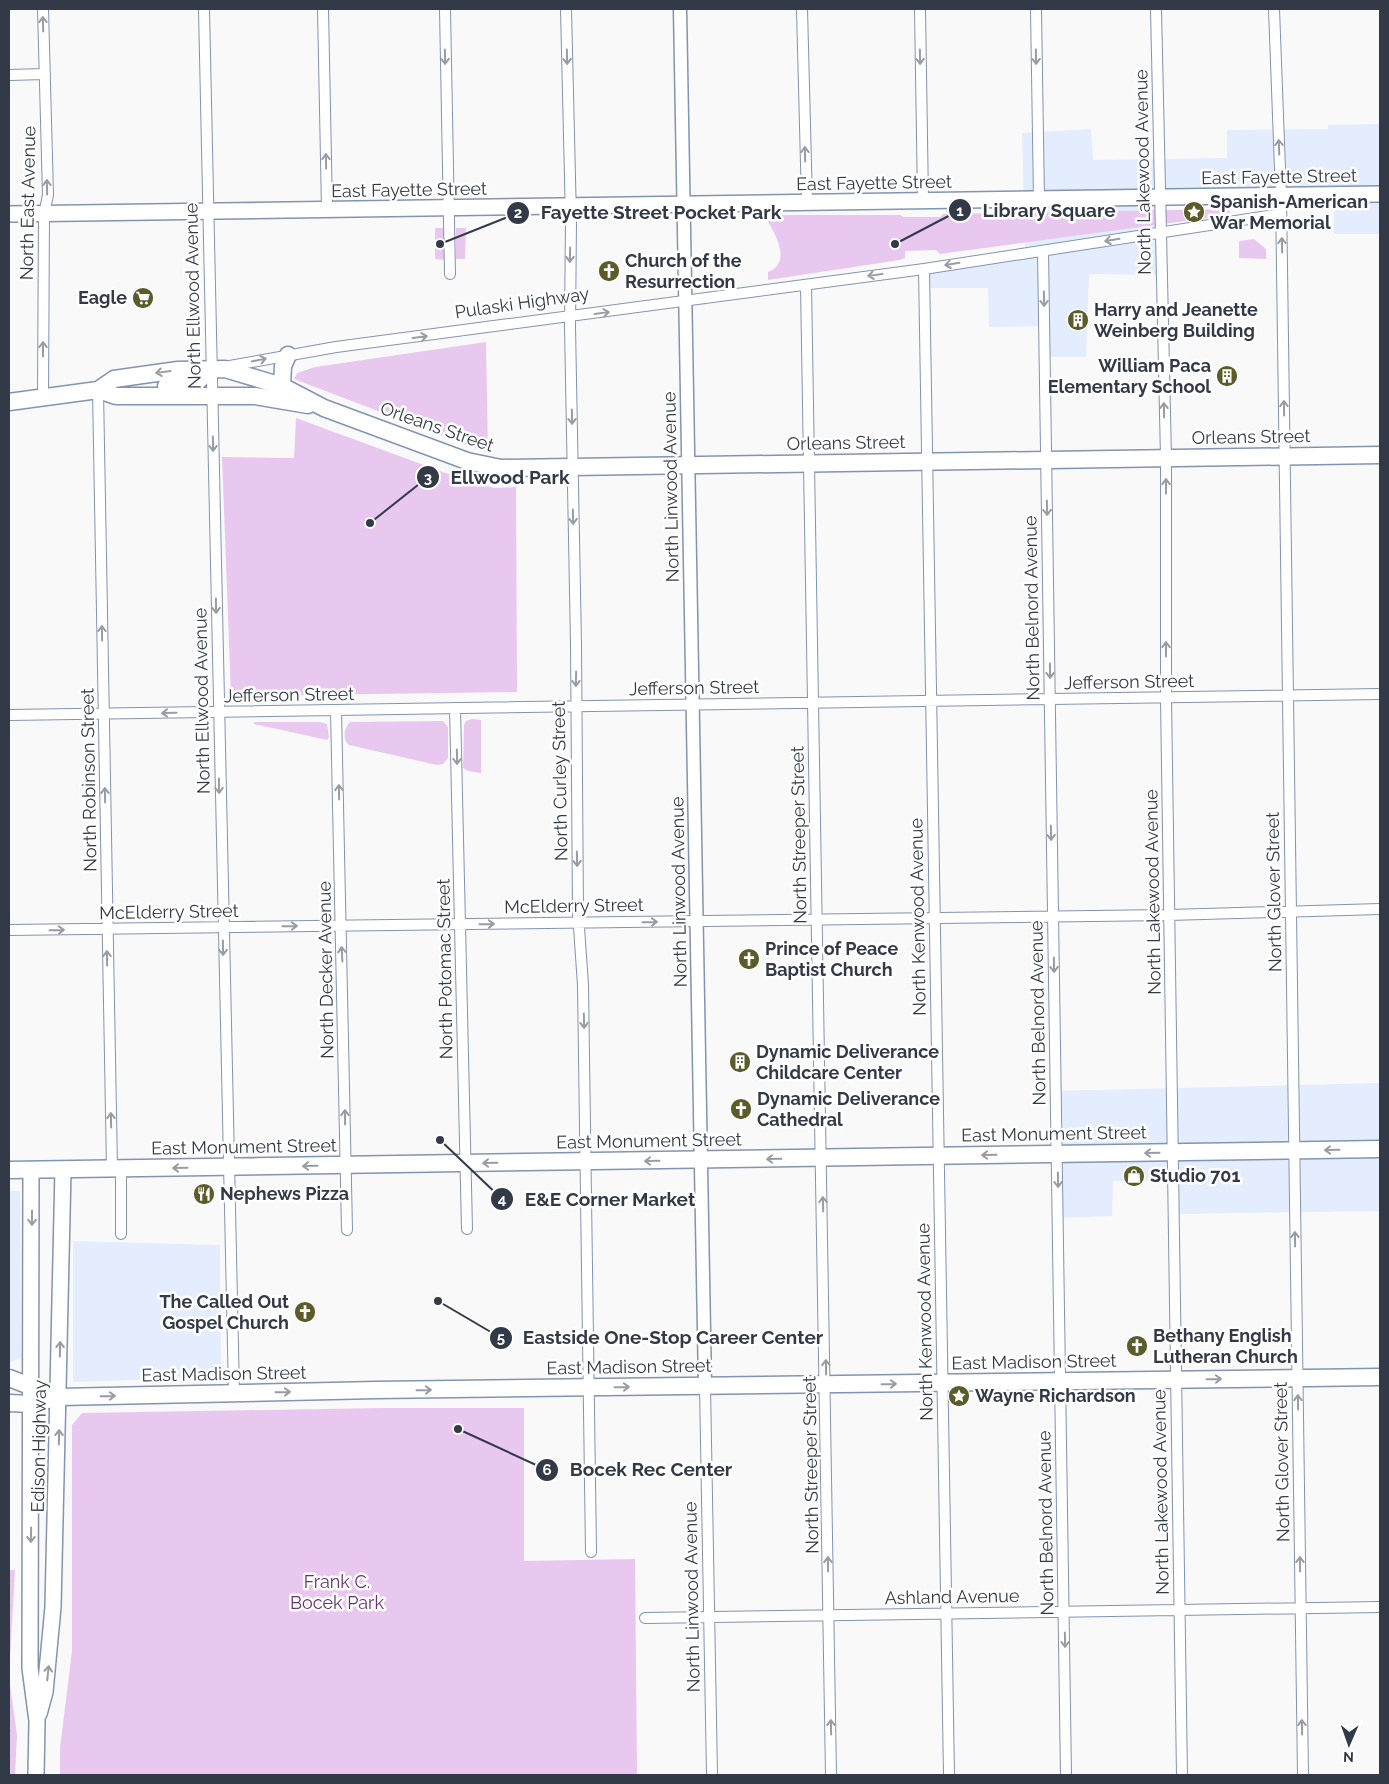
<svg xmlns="http://www.w3.org/2000/svg" width="1389" height="1784" viewBox="0 0 1389 1784" font-family="Raleway,sans-serif">
<defs>
<pattern id="grass-tufts" width="24" height="20" patternUnits="userSpaceOnUse" patternTransform="scale(1.25)"><rect width="24" height="20" fill="#e9c8ef"/><path d="M3 7l-1-3M5 7V3M7 7l1-3M15 17l-1-3M17 17v-4M19 17l1-3" fill="none" stroke="#c8adce"/></pattern>
</defs>
<rect width="100%" height="100%" fill="#f9f9f9"/>
<path fill="#e4edfd" d="M1380,124V234H1334L1333,197L1281,203L1162,198L1163,275L1089,274L1086,357H1044L1042,326L989,327L988,288H922V269L1025,254L1022,133L1091,129L1093,160L1227,158V130L1328,129V125Z
M1380,1083V1211L1174,1214V1180L1113,1181L1112,1216L1059,1218L1056,1091Z
M9,1191H20L21,1358L11,1362L9,1361Z
M73,1241L220,1245L221,1377L73,1382Z"/>
<path fill="url(#grass-tufts)" d="M9,1570H15L9,1678L17,1735L15,1775H9Z"/>
<path fill="#e9c8ef" d="M1229,209L1230,215L940,254L936,250L905,251V258L900,260L768,280V272C794,262 773,230 764,215H900L904,217H940L943,214Z
M435,228H445L444,260L435,259Z
M456,228H466L465,259H456Z
M1254,239L1266,249V259L1239,258V241Z
M486,342L488,453L294,379L297,373L315,367Z
M296,418L470,482L495,488L516,487L517,692L231,696L222,457L294,458Z
M472,719L481,720V773L468,771L463,768L464,725L466,721Z
M443,721L448,727V758L443,764L437,765L349,745C342,739 344,728 350,722Z
M254,722H320L327,724L329,737L327,740L323,739L254,724Z
M382,1408H524V1561L635,1559L637,1775H60V1748L72,1651V1425L82,1413Z"/>
<g fill="none" stroke-linecap="round" stroke-linejoin="round">
<g stroke="#8294b1" stroke-width="12">
<path id="minor" d="M43,9L48,195L44,214L43,398
M204,9L234,1393
M323,9L327,210
M445,9L450,274
M566,9L571,220L570,327L576,644L578,913L583,985L591,1552
M802,9L807,203
M920,9L923,201
M1036,9L1039,200
M1156,9L1166,458V698L1182,1775
M1274,9L1281,196L1303,1775
M9,75L45,74
M1043,251L1066,1775
M924,269L949,1775
M806,285L831,1775
M224,367L336,347L924,269L1281,214
M98,390L112,1169
M455,708L467,1229
M336,710L347,1230
M9,715L1380,694
M9,930L1169,915L1380,909
M121,1169V1234
M705,1386L712,1775
M645,1618L1380,1607"/>
</g>
<g stroke="#8294b1" stroke-width="15">
<path id="tertiary" d="M680,9L705,1386"/>
</g>
<g stroke="#8294b1" stroke-width="18">
<path id="secondary" d="M9,214L1380,194
M31,1170L30,1668L37,1721L36,1775
M39,1714L45,1692L53,1607L63,1170"/>
</g>
<g stroke="#8294b1" stroke-width="19">
<path id="primary" d="M166,386L196,383L211,369
M282,386L283,366L288,355
M98,390L116,396H255L308,405
M9,402L98,390L114,379L178,370L225,369L282,386L324,408L467,461L501,468L1380,455
M9,1170L1380,1149
M9,1378L59,1397
M9,1403L32,1404L59,1397L376,1390L1380,1377"/>
</g>
<use href="#minor" stroke="#fff" stroke-width="10"/>
<use href="#tertiary" stroke="#fff" stroke-width="12"/>
<use href="#secondary" stroke="#fff" stroke-width="15"/>
<use href="#primary" stroke="#fff" stroke-width="16"/>
</g>
<defs><path id="oneway-shaft" d="M-6 0H5M1.5-3L5.5 0L1.5 3" fill="none" stroke-width="1.6" stroke-linecap="round" stroke-linejoin="round" transform="scale(1.25)"/></defs>
<g stroke="#999ca3">
<use href="#oneway-shaft" transform="translate(43 24) rotate(-92)"/>
<use href="#oneway-shaft" transform="translate(445 57) rotate(89)"/>
<use href="#oneway-shaft" transform="translate(567 57) rotate(89)"/>
<use href="#oneway-shaft" transform="translate(920 57) rotate(89)"/>
<use href="#oneway-shaft" transform="translate(1036 57) rotate(89)"/>
<use href="#oneway-shaft" transform="translate(1279 147) rotate(-92)"/>
<use href="#oneway-shaft" transform="translate(805 154) rotate(-91)"/>
<use href="#oneway-shaft" transform="translate(326 161) rotate(-91)"/>
<use href="#oneway-shaft" transform="translate(47 187) rotate(-91)"/>
<use href="#oneway-shaft" transform="translate(1112 240) rotate(171)"/>
<use href="#oneway-shaft" transform="translate(1282 245) rotate(-91)"/>
<use href="#oneway-shaft" transform="translate(570 255) rotate(91)"/>
<use href="#oneway-shaft" transform="translate(952 264) rotate(171)"/>
<use href="#oneway-shaft" transform="translate(875 275) rotate(172)"/>
<use href="#oneway-shaft" transform="translate(1044 299) rotate(89)"/>
<use href="#oneway-shaft" transform="translate(602 313) rotate(-8)"/>
<use href="#oneway-shaft" transform="translate(420 337) rotate(-7)"/>
<use href="#oneway-shaft" transform="translate(43 349) rotate(-90)"/>
<use href="#oneway-shaft" transform="translate(259 360) rotate(-11)"/>
<use href="#oneway-shaft" transform="translate(163 372) rotate(172)"/>
<use href="#oneway-shaft" transform="translate(1284 408) rotate(-91)"/>
<use href="#oneway-shaft" transform="translate(1164 410) rotate(-91)"/>
<use href="#oneway-shaft" transform="translate(572 417) rotate(89)"/>
<use href="#oneway-shaft" transform="translate(213 444) rotate(89)"/>
<use href="#oneway-shaft" transform="translate(1166 486) rotate(-90)"/>
<use href="#oneway-shaft" transform="translate(1047 508) rotate(89)"/>
<use href="#oneway-shaft" transform="translate(573 517) rotate(89)"/>
<use href="#oneway-shaft" transform="translate(216 606) rotate(89)"/>
<use href="#oneway-shaft" transform="translate(102 633) rotate(-91)"/>
<use href="#oneway-shaft" transform="translate(1166 649) rotate(-90)"/>
<use href="#oneway-shaft" transform="translate(1050 671) rotate(89)"/>
<use href="#oneway-shaft" transform="translate(576 679) rotate(91)"/>
<use href="#oneway-shaft" transform="translate(169 713) rotate(179)"/>
<use href="#oneway-shaft" transform="translate(457 757) rotate(89)"/>
<use href="#oneway-shaft" transform="translate(219 786) rotate(89)"/>
<use href="#oneway-shaft" transform="translate(339 792) rotate(-91)"/>
<use href="#oneway-shaft" transform="translate(105 795) rotate(-91)"/>
<use href="#oneway-shaft" transform="translate(1051 833) rotate(89)"/>
<use href="#oneway-shaft" transform="translate(577 859) rotate(89)"/>
<use href="#oneway-shaft" transform="translate(650 922) rotate(-1)"/>
<use href="#oneway-shaft" transform="translate(487 924) rotate(-1)"/>
<use href="#oneway-shaft" transform="translate(290 926) rotate(-1)"/>
<use href="#oneway-shaft" transform="translate(57 930) rotate(-1)"/>
<use href="#oneway-shaft" transform="translate(223 948) rotate(89)"/>
<use href="#oneway-shaft" transform="translate(342 954) rotate(-93)"/>
<use href="#oneway-shaft" transform="translate(107 958) rotate(-91)"/>
<use href="#oneway-shaft" transform="translate(1054 965) rotate(89)"/>
<use href="#oneway-shaft" transform="translate(584 1021) rotate(89)"/>
<use href="#oneway-shaft" transform="translate(345 1117) rotate(-91)"/>
<use href="#oneway-shaft" transform="translate(111 1120) rotate(-91)"/>
<use href="#oneway-shaft" transform="translate(1332 1150) rotate(179)"/>
<use href="#oneway-shaft" transform="translate(1152 1153) rotate(179)"/>
<use href="#oneway-shaft" transform="translate(989 1155) rotate(179)"/>
<use href="#oneway-shaft" transform="translate(774 1159) rotate(179)"/>
<use href="#oneway-shaft" transform="translate(652 1161) rotate(179)"/>
<use href="#oneway-shaft" transform="translate(490 1163) rotate(179)"/>
<use href="#oneway-shaft" transform="translate(310 1166) rotate(179)"/>
<use href="#oneway-shaft" transform="translate(180 1168) rotate(179)"/>
<use href="#oneway-shaft" transform="translate(1058 1180) rotate(89)"/>
<use href="#oneway-shaft" transform="translate(823 1204) rotate(-92)"/>
<use href="#oneway-shaft" transform="translate(32 1218) rotate(90)"/>
<use href="#oneway-shaft" transform="translate(1295 1239) rotate(-91)"/>
<use href="#oneway-shaft" transform="translate(60 1349) rotate(-89)"/>
<use href="#oneway-shaft" transform="translate(826 1367) rotate(-91)"/>
<use href="#oneway-shaft" transform="translate(1214 1379) rotate(-1)"/>
<use href="#oneway-shaft" transform="translate(889 1384) rotate(-1)"/>
<use href="#oneway-shaft" transform="translate(622 1387) rotate(-1)"/>
<use href="#oneway-shaft" transform="translate(424 1390) rotate(-1)"/>
<use href="#oneway-shaft" transform="translate(283 1392) rotate(-1)"/>
<use href="#oneway-shaft" transform="translate(108 1396) rotate(-1)"/>
<use href="#oneway-shaft" transform="translate(1298 1402) rotate(-91)"/>
<use href="#oneway-shaft" transform="translate(59 1437) rotate(-89)"/>
<use href="#oneway-shaft" transform="translate(31 1535) rotate(91)"/>
<use href="#oneway-shaft" transform="translate(828 1564) rotate(-91)"/>
<use href="#oneway-shaft" transform="translate(1300 1564) rotate(-91)"/>
<use href="#oneway-shaft" transform="translate(1065 1640) rotate(89)"/>
<use href="#oneway-shaft" transform="translate(48 1673) rotate(-84)"/>
<use href="#oneway-shaft" transform="translate(831 1727) rotate(-91)"/>
<use href="#oneway-shaft" transform="translate(1302 1727) rotate(-91)"/>
</g>
<defs>
<g id="sight-disc" transform="scale(1.125)"><circle r="9.5" fill="#5b5c29" stroke="#fff"/><path d="M0-6L1.8-2.2L6-1.7L2.9 1.2L3.7 5.4L0 3.3L-3.7 5.4L-2.9 1.2L-6-1.7L-1.8-2.2Z" fill="#fff"/></g>
<g id="church-disc" transform="scale(1.125)"><circle r="9.5" fill="#5b5c29" stroke="#fff"/><path d="M-1.2-6h2.4v3.5h3.3v2.4h-3.3V6h-2.4V-.1h-3.3v-2.4h3.3Z" fill="#fff"/></g>
<g id="supermarket-disc" transform="scale(1.125)"><circle r="9.5" fill="#5b5c29" stroke="#fff"/><path d="M-6-5.5h2.5l.6 2H6L4.5 2H-2.5L-4.4-4H-6ZM-1.5 3.2a1.3 1.3 0 1 0 .1 0ZM3 3.2a1.3 1.3 0 1 0 .1 0Z" fill="#fff"/></g>
<g id="building-disc" transform="scale(1.125)"><circle r="9.5" fill="#5b5c29" stroke="#fff"/><path d="M-4-6H4V6H1V3H-1V6H-4ZM-2.5-4.3h1.7v1.8h-1.7ZM.8-4.3h1.7v1.8H.8ZM-2.5-1h1.7V.8h-1.7ZM.8-1h1.7V.8H.8Z" fill="#fff"/></g>
<g id="shop-disc" transform="scale(1.125)"><circle r="9.5" fill="#5b5c29" stroke="#fff"/><path d="M-5-2.5h2.3a2.7 3.5 0 0 1 5.4 0H5L5.5 6h-11ZM-1.5-2.5h3a1.5 2.3 0 0 0-3 0Z" fill="#fff"/></g>
<g id="restaurant-disc" transform="scale(1.125)"><circle r="9.5" fill="#5b5c29" stroke="#fff"/><path d="M-5-6h1v4h1v-4h1v4h1v-4h1v5L-1.5 .5V6h-2V.5L-5-1ZM5-6V6H3V1.5H1.5Q1.5-4 5-6Z" fill="#fff"/></g>
</defs>
<g fill-rule="evenodd">
<use href="#sight-disc" x="1194" y="212"/>
<use href="#church-disc" x="609" y="271"/>
<use href="#supermarket-disc" x="143" y="298"/>
<use href="#building-disc" x="1078" y="320"/>
<use href="#building-disc" x="1227" y="376"/>
<use href="#church-disc" x="749" y="959"/>
<use href="#building-disc" x="740" y="1062"/>
<use href="#church-disc" x="741" y="1109"/>
<use href="#shop-disc" x="1134" y="1176"/>
<use href="#restaurant-disc" x="204" y="1194"/>
<use href="#church-disc" x="305" y="1312"/>
<use href="#church-disc" x="1137" y="1346"/>
<use href="#sight-disc" x="959" y="1396"/>
</g>
<g text-anchor="middle" stroke-width="5" stroke-linejoin="round" paint-order="stroke">
<g font-size="18" fill="#333a47" stroke="#fff">
<text transform="translate(1143 172) rotate(-91)" y="6">North Lakewood Avenue</text>
<text transform="translate(1279 177) rotate(-1)" y="6">East Fayette Street</text>
<text transform="translate(874 183) rotate(-1)" y="6">East Fayette Street</text>
<text transform="translate(409 190) rotate(-1)" y="6">East Fayette Street</text>
<text transform="translate(28 203) rotate(-89)" y="6">North East Avenue</text>
<text transform="translate(193 296) rotate(-91)" y="6">North Ellwood Avenue</text>
<text transform="translate(522 303) rotate(-8)" y="6">Pulaski Highway</text>
<text transform="translate(437 427) rotate(19)" y="6">Orleans Street</text>
<text transform="translate(1251 437) rotate(-1)" y="6">Orleans Street</text>
<text transform="translate(846 443) rotate(-1)" y="6">Orleans Street</text>
<text transform="translate(671 487) rotate(-91)" y="6">North Linwood Avenue</text>
<text transform="translate(1032 608) rotate(-91)" y="6">North Belnord Avenue</text>
<text transform="translate(1129 682) rotate(-1)" y="6">Jefferson Street</text>
<text transform="translate(694 688) rotate(-1)" y="6">Jefferson Street</text>
<text transform="translate(289 695) rotate(-1)" y="6">Jefferson Street</text>
<text transform="translate(202 701) rotate(-91)" y="6">North Ellwood Avenue</text>
<text transform="translate(89 780) rotate(-91)" y="6">North Robinson Street</text>
<text transform="translate(560 781) rotate(-91)" y="6">North Curley Street</text>
<text transform="translate(799 835) rotate(-91)" y="6">North Streeper Street</text>
<text transform="translate(679 892) rotate(-91)" y="6">North Linwood Avenue</text>
<text transform="translate(1153 892) rotate(-91)" y="6">North Lakewood Avenue</text>
<text transform="translate(1274 892) rotate(-91)" y="6">North Glover Street</text>
<text transform="translate(574 906) rotate(-1)" y="6">McElderry Street</text>
<text transform="translate(169 912) rotate(-1)" y="6">McElderry Street</text>
<text transform="translate(918 917) rotate(-91)" y="6">North Kenwood Avenue</text>
<text transform="translate(445 969) rotate(-91)" y="6">North Potomac Street</text>
<text transform="translate(326 970) rotate(-91)" y="6">North Decker Avenue</text>
<text transform="translate(1038 1013) rotate(-91)" y="6">North Belnord Avenue</text>
<text transform="translate(1054 1134) rotate(-1)" y="6">East Monument Street</text>
<text transform="translate(649 1141) rotate(-1)" y="6">East Monument Street</text>
<text transform="translate(244 1147) rotate(-1)" y="6">East Monument Street</text>
<text transform="translate(925 1322) rotate(-91)" y="6">North Kenwood Avenue</text>
<text transform="translate(1034 1362) rotate(-1)" y="6">East Madison Street</text>
<text transform="translate(629 1367) rotate(-1)" y="6">East Madison Street</text>
<text transform="translate(224 1374) rotate(-1)" y="6">East Madison Street</text>
<text transform="translate(39 1446) rotate(-89)" y="6">Edison Highway</text>
<text transform="translate(1282 1462) rotate(-91)" y="6">North Glover Street</text>
<text transform="translate(811 1465) rotate(-91)" y="6">North Streeper Street</text>
<text transform="translate(1161 1492) rotate(-91)" y="6">North Lakewood Avenue</text>
<text transform="translate(1046 1523) rotate(-91)" y="6">North Belnord Avenue</text>
<text transform="translate(692 1597) rotate(-91)" y="6">North Linwood Avenue</text>
<text transform="translate(952 1597) rotate(-1)" y="6">Ashland Avenue</text>
</g>
<g font-size="18" font-weight="bold" fill="#333a47" stroke="#fff" text-anchor="start">
<text x="1210" y="208">Spanish-American<tspan x="1210" dy="21">War Memorial</tspan></text>
<text x="625" y="267">Church of the<tspan x="625" dy="21">Resurrection</tspan></text>
<text x="127" y="304" text-anchor="end">Eagle</text>
<text x="1094" y="316">Harry and Jeanette<tspan x="1094" dy="21">Weinberg Building</tspan></text>
<text x="1211" y="372" text-anchor="end">William Paca<tspan x="1211" dy="21">Elementary School</tspan></text>
<text x="765" y="955">Prince of Peace<tspan x="765" dy="21">Baptist Church</tspan></text>
<text x="756" y="1058">Dynamic Deliverance<tspan x="756" dy="21">Childcare Center</tspan></text>
<text x="757" y="1105">Dynamic Deliverance<tspan x="757" dy="21">Cathedral</tspan></text>
<text x="1150" y="1182">Studio 701</text>
<text x="220" y="1200">Nephews Pizza</text>
<text x="289" y="1308" text-anchor="end">The Called Out<tspan x="289" dy="21">Gospel Church</tspan></text>
<text x="1153" y="1342">Bethany English<tspan x="1153" dy="21">Lutheran Church</tspan></text>
<text x="975" y="1402">Wayne Richardson</text>
</g>
<g font-size="18" fill="#663470" stroke="#fff">
<text x="337" y="1588">Frank C.<tspan x="337" dy="21">Bocek Park</tspan></text>
</g>
</g>
<path fill="none" stroke="#333a47" stroke-width="2" d="M895 244L960 210M440 244L518 213M370 523L428 477M440 1140L502 1199M438 1301L501 1338M458 1429L547 1470"/>
<g fill="#333a47" stroke="#fff" stroke-width="2">
<circle cx="895" cy="244" r="5"/>
<circle cx="440" cy="244" r="5"/>
<circle cx="370" cy="523" r="5"/>
<circle cx="440" cy="1140" r="5"/>
<circle cx="438" cy="1301" r="5"/>
<circle cx="458" cy="1429" r="5"/>
<circle cx="960" cy="210" r="12"/>
<circle cx="518" cy="213" r="12"/>
<circle cx="428" cy="477" r="12"/>
<circle cx="502" cy="1199" r="12"/>
<circle cx="501" cy="1338" r="12"/>
<circle cx="547" cy="1470" r="12"/>
</g>
<g font-size="15" text-anchor="middle" font-weight="bold" fill="#fff">
<text x="960" y="216">1</text>
<text x="518" y="218">2</text>
<text x="428" y="483">3</text>
<text x="502" y="1204">4</text>
<text x="501" y="1343">5</text>
<text x="547" y="1475">6</text>
</g>
<g font-size="19" text-anchor="middle" font-weight="bold" fill="#333a47" stroke="#fff" stroke-width="5" stroke-linejoin="round" paint-order="stroke">
<text x="1049" y="217">Library Square</text>
<text x="661" y="219">Fayette Street Pocket Park</text>
<text x="510" y="484">Ellwood Park</text>
<text x="610" y="1206">E&amp;E Corner Market</text>
<text x="673" y="1344">Eastside One-Stop Career Center</text>
<text x="651" y="1476">Bocek Rec Center</text>
</g>
<rect width="1389" height="1784" fill="none" stroke="#333a47" stroke-width="20"/>
<g transform="translate(1349 1744) rotate(182)" stroke="#ffffff" stroke-width="4" paint-order="stroke">
<path d="M0-4L9 19L0 12L-9 19Z" fill="#333a47"/>
<text y="-8" font-size="14" font-weight="bold" text-anchor="middle" fill="#333a47">N</text>
</g>
</svg>
